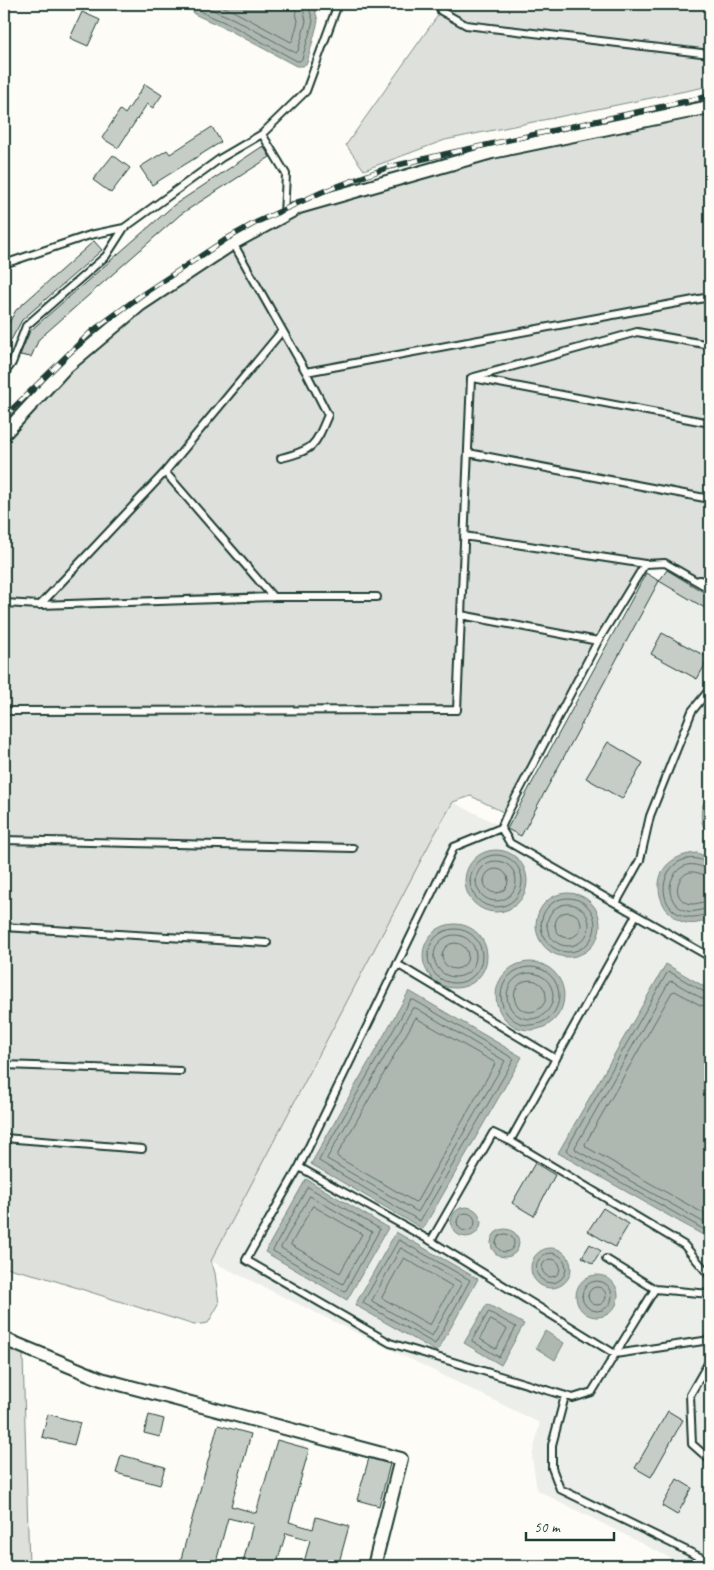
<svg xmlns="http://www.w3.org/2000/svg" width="714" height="1570" viewBox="0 0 714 1570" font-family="Caveat,sans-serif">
<rect width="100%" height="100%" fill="#fdfcf7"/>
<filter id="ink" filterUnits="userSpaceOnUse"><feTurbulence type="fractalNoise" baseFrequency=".02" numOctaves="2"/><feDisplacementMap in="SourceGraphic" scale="10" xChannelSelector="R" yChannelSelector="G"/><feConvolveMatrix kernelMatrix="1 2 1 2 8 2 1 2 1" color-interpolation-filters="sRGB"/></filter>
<g filter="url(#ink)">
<path fill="#eceee9" d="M659,581L710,611V1566H686L537,1490L532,1457L540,1423L211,1261L432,839L453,802L521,836Z"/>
<path fill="#dde0db" stroke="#7e8e88" d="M444,4H710V86L445,140L364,170L346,145L441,11Z
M710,107V589L665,564L645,565L598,641L507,814L471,796L453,802L432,839L211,1261L215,1273L219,1304L208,1323L194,1325L40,1276L4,1267V434L141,304L299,207L492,152Z
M4,1347L16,1349L23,1355L29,1566H4Z"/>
<path fill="#aeb8b1" stroke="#75877f" d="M197,4H309L314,6L318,21L307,63L303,66H296L229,30L194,14L193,11Z
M710,792V839C699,824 698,807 710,792Z
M465 881a31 31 0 1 1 62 0a31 31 0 1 1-62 0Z
M697,853L710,858V918C664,946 629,858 697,853Z
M536 925a32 32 0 1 1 64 0a32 32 0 1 1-64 0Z
M423 956a32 32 0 1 1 64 0a32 32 0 1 1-64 0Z
M496 996a34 34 0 1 1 68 0a34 34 0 1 1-68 0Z
M666,964L710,990V1239L558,1153Z
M409,991L522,1057L423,1229L311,1164Z
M306,1179L388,1228L347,1300L265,1252Z
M451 1222a15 15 0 1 1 30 0a15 15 0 1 1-30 0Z
M491 1243a14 14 0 1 1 28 0a14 14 0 1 1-28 0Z
M396,1232L478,1279L437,1352L355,1305Z
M531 1268a20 20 0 1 1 40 0a20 20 0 1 1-40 0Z
M576 1296a21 21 0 1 1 42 0a21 21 0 1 1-42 0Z
M487,1304L524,1324L501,1365L464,1343Z
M545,1331L564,1343L555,1360L536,1348Z"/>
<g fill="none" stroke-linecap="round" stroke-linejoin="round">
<path stroke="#586e66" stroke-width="1" d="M201,4V12L231,25L297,61H300L302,59L313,21L308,4
M207,4L208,8L234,19L296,53L298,51L306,21L302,4
M217,4L237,13L291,42L293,40L298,21L294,4
M470 881a26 26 0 1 1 52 0a26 26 0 1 1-52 0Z
M476 881a20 20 0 1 1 40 0a20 20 0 1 1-40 0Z
M710,862C702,861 696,857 687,859C659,864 655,908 684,916C694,919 701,915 710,914
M710,868C702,868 695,863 687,865C667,871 663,901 684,910C693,914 701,909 710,908
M484 881a12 12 0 1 1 24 0a12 12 0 1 1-24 0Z
M710,876C704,876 697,871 690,872C676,876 672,897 687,903C695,906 702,901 710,901
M541 925a27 27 0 1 1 54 0a27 27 0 1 1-54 0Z
M547 925a21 21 0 1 1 42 0a21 21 0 1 1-42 0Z
M555 925a13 13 0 1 1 26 0a13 13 0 1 1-26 0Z
M428 956a27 27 0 1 1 54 0a27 27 0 1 1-54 0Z
M434 956a21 21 0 1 1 42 0a21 21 0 1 1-42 0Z
M442 956a13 13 0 1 1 26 0a13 13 0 1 1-26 0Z
M501 996a29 29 0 1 1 58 0a29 29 0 1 1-58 0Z
M507 996a23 23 0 1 1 46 0a23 23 0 1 1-46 0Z
M514 996a16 16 0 1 1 32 0a16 16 0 1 1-32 0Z
M710,994L706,993L670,972L667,973L566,1150L568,1152L710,1233
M411,1000H414L514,1059L420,1221L319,1161Z
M710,1000L703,999L672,981L669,982L575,1147L576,1150L710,1226
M710,1007L700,1005L675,991L672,992L585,1144L586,1147L710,1217
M413,1008H416L505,1061L418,1212L327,1159Z
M416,1018L494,1062L495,1064L417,1201L415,1202L339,1158L337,1156Z
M308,1187L380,1229L345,1292L273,1251Z
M310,1196L372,1232L343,1284L281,1248Z
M313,1206L362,1234L340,1273L291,1245Z
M457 1222a9 9 0 1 1 18 0a9 9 0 1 1-18 0Z
M496 1243a9 9 0 1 1 18 0a9 9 0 1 1-18 0Z
M399,1240L470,1280L435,1344L363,1303Z
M401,1248L462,1283L432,1336L372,1301Z
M536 1268a15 15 0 1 1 30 0a15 15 0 1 1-30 0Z
M404,1258L452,1286L430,1325L382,1298Z
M542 1268a9 9 0 1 1 18 0a9 9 0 1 1-18 0Z
M582 1296a15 15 0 1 1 30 0a15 15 0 1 1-30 0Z
M588 1296a9 9 0 1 1 18 0a9 9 0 1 1-18 0Z
M489,1312L516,1327L499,1357L472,1341Z
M491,1320L507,1329L496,1349L480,1339Z"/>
</g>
<path fill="#c6cdc7" stroke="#1f3d34" d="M82,12L100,20L88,46L70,38Z
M145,84L162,95L153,108L147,104L118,148L102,138L120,110L125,114Z
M212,127L221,142L152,185L140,167L167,150L170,154Z
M263,146L270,157L181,214L39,339L31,357L20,355L30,331L174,205Z
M113,155L130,168L111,193L93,180Z
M94,241L102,250L22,320L4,353V332L16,310Z
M667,570L710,596V611L659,581Z
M646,573L659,581L521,836L507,829Z
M662,633L709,658L697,679L651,654Z
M608,742L643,763L622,799L586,778Z
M535,1163L555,1175L534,1216L512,1203Z
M603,1208L629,1224L615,1247L588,1231Z
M590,1244L601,1251L593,1264L582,1257Z
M668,1411L683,1420L651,1477L635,1468Z
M48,1414L80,1423L74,1445L42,1437Z
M149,1415L164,1419L160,1437L144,1433Z
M218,1425L251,1434L231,1506L256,1513L277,1440L309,1449L289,1522L313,1529L316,1517L349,1526L338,1566H303L310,1540L286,1533L276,1566H242L253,1524L228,1518L215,1566H179Z
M121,1455L165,1467L160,1485L116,1473Z
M369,1458L390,1464L379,1506L357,1500Z
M677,1479L692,1488L677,1515L662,1506Z"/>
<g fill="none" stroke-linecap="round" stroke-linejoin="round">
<g stroke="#1f3d34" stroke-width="10">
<path id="lane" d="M444,4L441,11L466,25L710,54
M262,134L286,174L284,215
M233,243L306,372L710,297
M4,264L90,235L124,228
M4,374L12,363L26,326L106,256L124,228L221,158L262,134L306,91L338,4
M473,378L710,423
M468,453L710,499
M281,458C314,450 315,446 328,415L306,372
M165,472L273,597
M464,536L645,564
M699,580L710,582
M710,589L665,563L645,564L598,641L507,814L501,828L510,843L710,957
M4,603L40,605L273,597H377
M40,605L165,472L282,331
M461,615L598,641
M4,711L457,710L471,378L637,332L710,345
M501,828L454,847L299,1167L431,1241L493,1133L510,1141L636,915
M4,840L353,848
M616,903L640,860L650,816L692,711L710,689
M4,927L267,943
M397,964L556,1059
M4,1065L180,1071
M4,1138L142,1149
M510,1141L684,1245L710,1276
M299,1167L246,1260L390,1343L573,1398L592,1392L655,1289L710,1294
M431,1241L615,1354L710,1340
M606,1259L655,1289
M710,1360L690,1395L692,1444L710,1460
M565,1396L552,1445V1468L560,1489L710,1562"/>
</g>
<g stroke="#1f3d34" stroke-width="16">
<path id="street" d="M4,434L65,368L141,304L233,243L299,207L492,152L710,107
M4,1339L101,1379L401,1459L374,1566"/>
</g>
<use href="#lane" stroke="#fdfcf7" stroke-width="6"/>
<use href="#street" stroke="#fdfcf7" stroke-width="12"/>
<g stroke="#1f3d34" stroke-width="5.5">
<path id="rail" d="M4,417L91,332L143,294L228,238L257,222L322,192L389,167L445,154L710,96"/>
</g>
<use href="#rail" stroke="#fdfcf7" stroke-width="4" stroke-dasharray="11" stroke-linecap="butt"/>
</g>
</g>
<rect width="714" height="1570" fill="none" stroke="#fdfcf7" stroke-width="20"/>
<rect x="10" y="10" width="694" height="1550" fill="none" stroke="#1f3d34" stroke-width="2" filter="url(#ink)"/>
<path d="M526 1532v8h88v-8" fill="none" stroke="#1f3d34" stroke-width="2.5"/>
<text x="534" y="1532" font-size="15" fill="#1f3d34" stroke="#fdfcf7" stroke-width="4" paint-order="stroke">50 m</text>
</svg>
